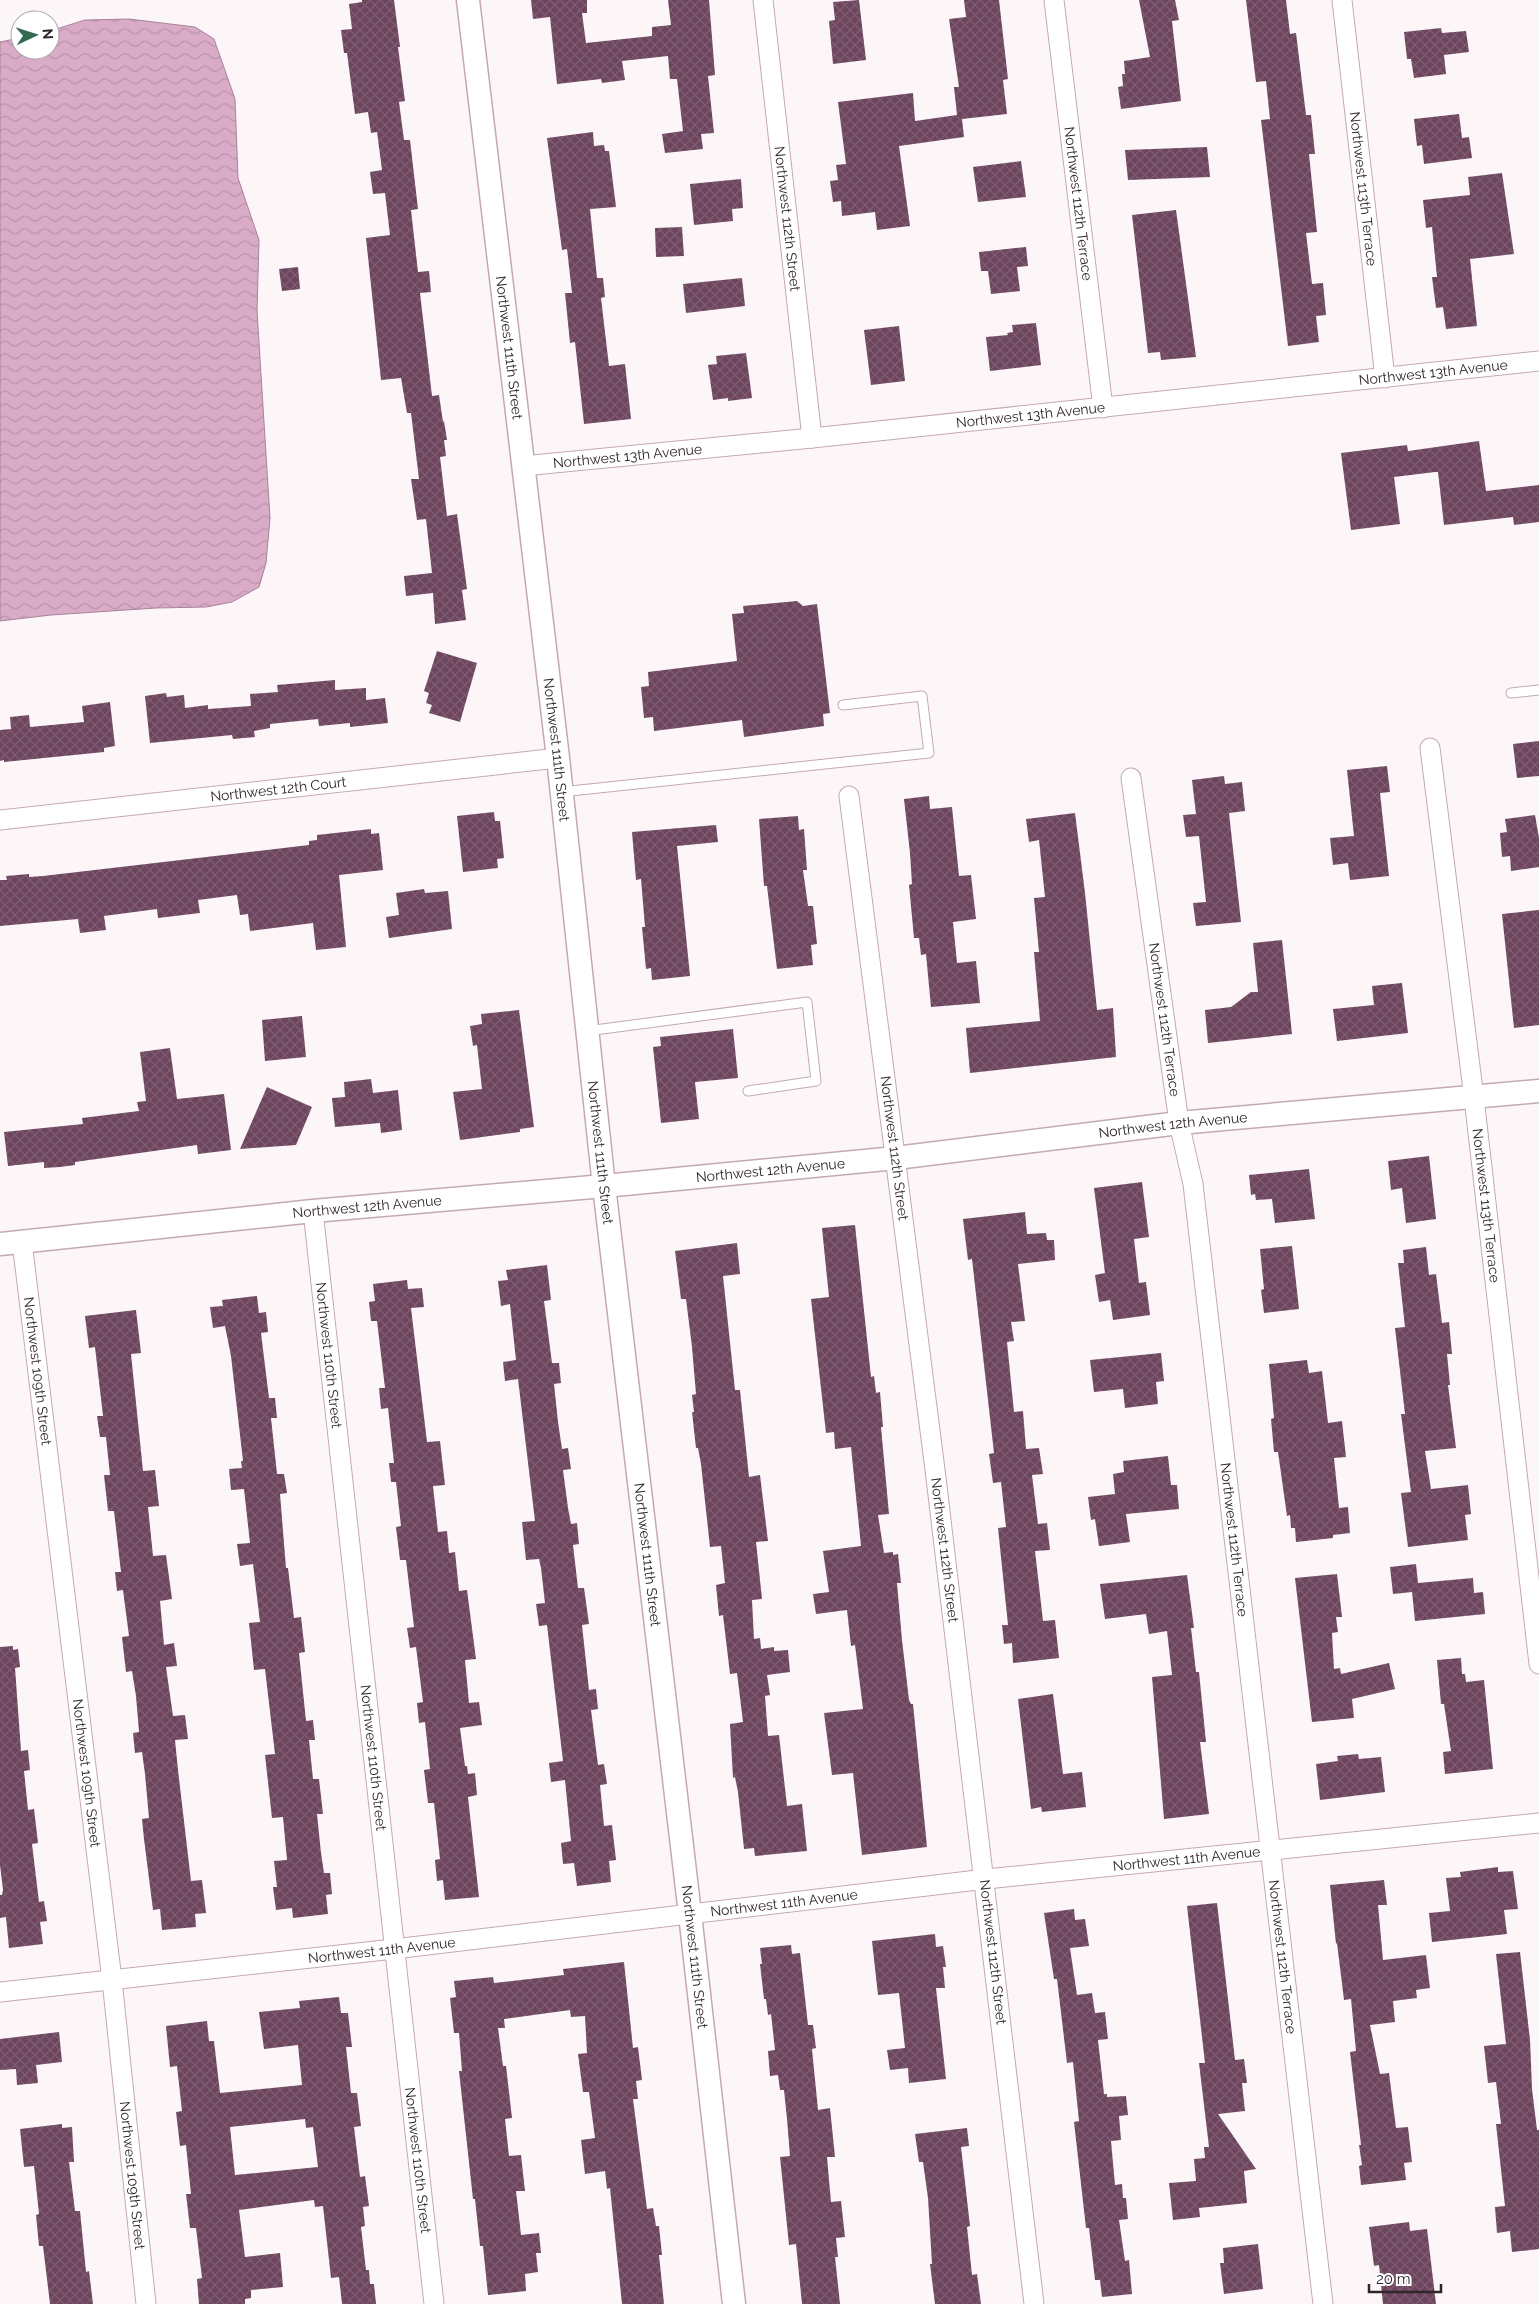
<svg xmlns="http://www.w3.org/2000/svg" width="1539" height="2304" viewBox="0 0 1539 2304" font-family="Raleway,sans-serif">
<defs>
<pattern id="water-waves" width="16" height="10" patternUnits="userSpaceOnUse" patternTransform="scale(1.25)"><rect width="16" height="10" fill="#daabc7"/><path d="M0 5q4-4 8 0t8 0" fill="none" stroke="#bb93ab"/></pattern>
<pattern id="building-cross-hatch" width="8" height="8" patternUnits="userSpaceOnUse" patternTransform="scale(1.25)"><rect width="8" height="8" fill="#6d455e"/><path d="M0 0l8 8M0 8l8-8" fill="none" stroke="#7e5d71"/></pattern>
</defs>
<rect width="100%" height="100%" fill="#fcf6f9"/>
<path fill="url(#water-waves)" stroke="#a78398" d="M129,19L195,27L214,39L235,99L238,178L259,240L257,311L270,518L266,563L259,587L232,602L206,607L156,608L51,615L0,621V42L20,38V50H50V31L85,20Z"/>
<path fill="url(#building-cross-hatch)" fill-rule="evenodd" d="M362,0H394L400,47H398L405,101L399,102L404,140H410L418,209L411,210L418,272L429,271L431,292L420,293L432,396L439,395L443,422L444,421L447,440H444L446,456L440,457L447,516L457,514L467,589L462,590L466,620L435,624L433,593L406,596L404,576L432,573L426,519L417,520L411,479H419L411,413H407L401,378L381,380L366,238L390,235L385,193L373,194L370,172L382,170L377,132L371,133L368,112L355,114L347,53H344L341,30L352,29L349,4L362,2Z
M531,0H587V13H582L586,43L652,36V27L671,25L668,0H709L715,75L708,76L714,133L701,134L703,149L665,153L662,134L683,131L677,79H670L668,56L622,61L625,80L602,83L601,79L557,84L550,17L533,19Z
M859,0L866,60L833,64L829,21L835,20L833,2Z
M964,0H999L1008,79L1003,80L1007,114L962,119L964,137L899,146L910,226L877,230L875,212L842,216L841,201L833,202L830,181L838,180L836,165L846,164L838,102L913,93L915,121L957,115L954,87H959L949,19L966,17Z
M1139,0H1175L1179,20L1172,21L1181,101L1121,109L1118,87L1123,86L1122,74H1125L1124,61L1150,57Z
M1246,0H1286L1290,34L1296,33L1306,115H1311L1315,154H1309L1317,232L1306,233L1312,284L1323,283L1326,315L1316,316L1319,342L1288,346L1261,120L1270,119L1266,81L1256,82Z
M1441,28L1442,33L1466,31L1469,52L1444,55L1446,74L1414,78L1411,59H1407L1404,32Z
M1459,114L1462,138L1469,137L1472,158L1424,164L1422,145L1417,146L1414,119Z
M593,132L594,146L604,145L605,151H609L616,207L590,209L597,278H603L605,297L601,298L609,366L625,364L631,419L584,424L575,342L570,343L565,293H572L567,249L562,250L547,138Z
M1207,147L1210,177L1128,180L1125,150Z
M1021,161L1026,197L978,202L973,167Z
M1502,173L1514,254L1470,259L1477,326L1446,329L1443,307L1436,308L1432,277H1437L1432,227L1426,228L1423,200L1470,195L1468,177Z
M741,179L743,208L732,209L733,221L694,225L690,184Z
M1176,210L1196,357L1161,360L1160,352L1148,353L1132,215Z
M682,227L684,256L656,257L655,228Z
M1026,247L1028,266L1017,267L1020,291L991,294L988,271H981L979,252Z
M298,267L300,289L282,291L279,269Z
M742,278L745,306L686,313L683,284Z
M1036,323L1041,365L990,371L986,337L1008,335L1007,333L1013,332L1012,325Z
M899,326L905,381L871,385L864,330Z
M746,353L752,398L728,401V398L713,400L708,365L717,364L716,356Z
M1479,441L1486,491L1539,485V522L1514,525L1513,517L1444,525L1438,472H1435L1394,477L1400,524L1351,530L1341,453L1407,445L1408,451Z
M797,601L803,606L817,604L830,713L823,714L824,726L744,737L742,720L654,731L653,717L644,718L641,687L649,686L648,672L737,661L732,614L744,613L743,606Z
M437,651L477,663L460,722L429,713L432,705L426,703L429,693L424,691Z
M335,680V690L366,688V700L385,698L388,723L350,727V723L319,726L318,719L270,724V728L254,731L255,737L233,739L232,735L150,743L145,696L166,693L167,697L184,695L185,708L208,705V709L251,706L250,694L278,692L277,685Z
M110,702L115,746L104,748V752L4,762V760L0,761V730L11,729L10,717L29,715L30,727L84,722L82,706Z
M1539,741V776L1517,778L1513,744Z
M1387,766L1390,792L1380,793L1389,876L1350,880L1348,863L1333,865L1330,838L1354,836L1347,770Z
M1224,776L1225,784L1242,782L1245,811L1229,813L1241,922L1196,926L1193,903L1206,902L1199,836L1186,837L1183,815L1196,814L1192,780Z
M929,796L930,809L952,807L959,876L971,875L976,919L953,922L957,963L976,961L980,1003L931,1007L926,954L921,955L919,938H914L909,885L912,884L910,853L904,799Z
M494,812L495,821H500L504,858L497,859L498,868L463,872L457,816Z
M1075,813L1085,893L1097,1010L1113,1008L1116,1057L970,1073L966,1028L1040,1021L1034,952H1039L1034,898L1045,897L1039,840L1029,842L1026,819Z
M1535,815L1539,838V867L1511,871L1510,856L1502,857L1500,833L1507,832L1505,819Z
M798,816L799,830L804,829L807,870H803L808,906H813L817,944L811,945L813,965L777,969L767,886H764L759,819Z
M716,825L718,842L677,846L690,976L652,980L651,968L646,969L642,927H645L641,879L636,880L632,832Z
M371,829V834L379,833L383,870L339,875L346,947L316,950L313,923L250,931L248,914L240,915L237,895L198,900L200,913L158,918L157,909L104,916L106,930L80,933L78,919L0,926V880H7L6,876L29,874V877L43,876L309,845V841L317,840V835Z
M424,889L425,893L448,891L452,929L389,938L386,917L399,915L396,893Z
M1539,910V1025L1514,1028L1502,914Z
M1282,940L1292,1034L1208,1043L1205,1010L1231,1007L1251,992H1258L1253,943Z
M1402,983L1408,1033L1337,1041L1333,1009L1374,1005L1372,986Z
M519,1010L534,1127L520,1129V1132L460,1140L453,1092L482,1089L477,1045L473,1046L470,1026L482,1024L481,1014Z
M302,1016L306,1057L265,1061L262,1020Z
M733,1029L738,1078L695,1082L699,1119L661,1123L653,1047L661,1046L660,1037Z
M170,1048L177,1099L224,1094L231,1150L198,1154L197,1145L75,1162V1165L60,1167L44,1168V1162L8,1166L4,1132L83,1124L82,1118L139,1111L137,1102L146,1101L140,1052Z
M371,1079L373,1093L398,1090L402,1130L381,1133L380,1123L335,1127L332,1098L345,1097L344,1082Z
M267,1087L312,1107L296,1145L240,1149Z
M1429,1156L1436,1219L1406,1223L1402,1188L1391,1190L1388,1161Z
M1309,1169L1315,1219L1275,1223L1272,1199L1256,1200L1255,1194L1251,1195L1249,1175Z
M1142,1182L1149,1237L1134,1239L1139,1283L1146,1282L1150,1315L1113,1320L1110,1300L1099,1302L1095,1275L1105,1273L1094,1188Z
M1025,1212L1027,1234L1046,1233L1047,1240H1054L1055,1260L1018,1264L1025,1321L1011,1322L1014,1341L1007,1342L1014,1412L1023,1411L1026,1449L1039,1448L1043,1474L1032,1475L1038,1524L1047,1523L1050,1550L1035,1551L1043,1621L1055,1620L1059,1658L1013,1663L1012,1643L1004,1644L1002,1625H1008L998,1528L1006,1527L1001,1482L993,1483L989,1454L994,1453L972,1259L968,1260L963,1219Z
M855,1225L871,1377L874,1376L876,1393L880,1392L883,1427H881L889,1514L878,1515L884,1553L893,1552V1555L898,1554L901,1583H897L902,1640L909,1700L911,1704H913L927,1847L862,1855L853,1773L832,1775L824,1713L863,1709L855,1645L851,1646L847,1610L816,1614L813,1594L829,1592L823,1551L861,1546L851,1447L835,1449L834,1432L826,1433L811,1299L829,1297L822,1228Z
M737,1243L740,1274L723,1276L735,1390H740L749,1477L760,1475L768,1541L756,1542L762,1599L752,1600L754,1639L760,1638L761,1649L774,1647V1651L788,1650L790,1672L767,1675L770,1695L765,1696L768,1736L779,1735L787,1806L802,1804L807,1851L755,1856L754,1848L744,1849L738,1792L735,1777L733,1778L730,1724L743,1722L737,1673L730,1674L723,1615L719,1616L716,1585L725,1583L721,1546L710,1547L701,1464L698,1448H696L692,1412H694L692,1395L696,1394L692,1347L686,1299H681L675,1251Z
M1292,1246L1299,1309L1264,1313L1261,1290L1264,1289L1260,1249Z
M1426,1247L1429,1275L1436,1274L1442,1323L1449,1322L1452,1354H1447L1450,1385H1448L1456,1448L1425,1451L1431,1489L1468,1485L1471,1514L1465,1515L1468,1540L1408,1547L1401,1493L1411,1492L1401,1414H1405L1395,1328L1405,1327L1398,1263H1404L1403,1250Z
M547,1265L551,1300L544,1301L552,1363H559L561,1383L554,1384L558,1422L562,1449L568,1448L571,1469L563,1470L568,1508L571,1524L577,1523L579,1544L573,1545L578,1588H584L589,1624L582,1625L589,1690L596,1689L598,1709L591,1710L598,1765L604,1764L607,1784L600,1785L604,1826L612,1825L616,1860L609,1861L611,1882L577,1886L574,1863L563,1864L561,1843L571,1841L565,1780L551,1782L549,1763L563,1761L547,1625L539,1626L536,1604L545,1603L541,1568L539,1559L526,1560L522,1522L535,1521L518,1379L505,1381L503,1362L516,1360L510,1304L501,1306L498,1281L508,1280L506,1270Z
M407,1280L408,1289L422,1288L424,1307L411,1308L427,1442L440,1441L445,1485L433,1486L438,1532L447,1531L449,1553L455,1552L459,1591L467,1590L476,1659L465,1660L469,1703L479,1702L482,1725L460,1728L465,1766H467L468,1774L475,1773L477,1795L468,1797L479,1897L445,1900L443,1880L437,1881L435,1860L440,1859L434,1803H428L424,1770L430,1769L425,1722L419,1723L417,1703L423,1702L416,1647L410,1648L407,1628L414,1627L406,1560H400L396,1527L401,1526L396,1482H391L389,1463H394L388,1408L381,1409L379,1388H385L377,1321H371L369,1302L375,1301L373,1284Z
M257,1296L259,1313L266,1312L268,1332L261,1333L269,1398H275L277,1418H271L277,1474H284L287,1493L280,1494L286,1568H288L294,1618L301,1617L305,1652L299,1653L306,1721L313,1720L315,1740H309L313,1779H319L323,1814H317L321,1853L324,1873H330L332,1894L326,1895L328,1914L293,1918L292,1908L276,1910L273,1887H277L274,1861L287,1860L283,1817L272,1818L265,1755L275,1754L265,1669L254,1670L249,1623L260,1622L253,1564L240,1566L237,1544L250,1543L244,1489L231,1490L229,1469L242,1468L241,1461H243L231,1356L225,1326L213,1328L210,1307L223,1306L222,1300Z
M136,1310L141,1353L131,1354L143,1471L155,1470L159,1506L148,1507L153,1556L166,1555L172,1599L160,1601L164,1645L174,1643L177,1666L166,1667L173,1716L185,1715L188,1739L175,1740L178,1770L191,1881L202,1880L206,1913L195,1914L196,1927L162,1930L160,1909L153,1910L144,1839L142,1819L149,1818L145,1774L142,1752L135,1753L133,1733L139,1732L136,1696L132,1671L126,1672L122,1637L129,1636L123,1590L117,1591L115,1572H121L114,1511H108L104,1475H110L106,1437H100L97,1416H103L95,1347L89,1348L85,1316Z
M1161,1353L1164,1381L1156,1382L1158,1404L1125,1408L1123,1389L1094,1392L1090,1360Z
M1307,1360L1309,1373L1322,1371L1328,1423L1342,1421L1346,1457L1334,1458L1339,1508L1348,1507L1350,1533L1333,1535V1538L1296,1542L1295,1528H1291L1290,1515L1287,1516L1278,1452H1274L1271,1419L1274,1418L1269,1364Z
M1168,1456L1171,1485H1177L1179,1509L1126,1514L1130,1542L1099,1546L1095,1519L1091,1520L1088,1497L1115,1494L1113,1474L1124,1472L1123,1461Z
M1416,1564L1418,1583L1473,1578L1474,1593L1483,1592L1485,1614L1415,1621L1412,1592L1393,1594L1390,1567Z
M1337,1574L1342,1617H1336L1338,1632L1332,1633L1334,1669L1340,1668L1341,1674L1389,1663L1395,1689L1352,1699L1354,1718L1312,1722L1295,1578Z
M1187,1575L1194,1628H1191L1196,1672H1199L1206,1742H1200L1209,1814L1164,1819L1152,1677L1172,1675L1167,1631L1149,1634L1146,1614L1105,1619L1100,1584Z
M13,1646V1650L18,1649L20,1667L15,1668L21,1751L28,1750L30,1770L24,1771L28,1810L34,1809L38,1843L32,1844L39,1902L44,1901L47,1921L40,1922L43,1944L9,1948L6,1917L0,1918V1895H2L3,1890L0,1865V1647Z
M1461,1658L1462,1674H1465L1466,1682L1484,1680L1493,1769L1445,1774L1443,1752L1451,1751L1444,1704H1441L1437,1660Z
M1053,1694L1063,1774L1082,1772L1086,1807L1042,1812L1041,1807L1031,1809L1018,1699Z
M1358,1754L1359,1759L1381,1757L1385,1792L1320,1800L1316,1764L1338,1761L1337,1756Z
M1498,1867V1872L1513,1871L1518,1909L1504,1910L1507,1934L1432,1942L1429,1913L1450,1911L1446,1878L1461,1877L1460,1872Z
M1384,1880L1387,1905H1378L1383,1960L1426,1955L1430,1988L1416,1990L1417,1998L1393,2001L1395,2022L1370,2025L1380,2074L1389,2073L1396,2128L1408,2127L1412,2162L1404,2163L1406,2180L1361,2185L1359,2166L1362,2165L1359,2145H1361L1350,2052L1356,2051L1351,1999L1344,2000L1337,1943L1336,1944L1330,1885Z
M1217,1903L1235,2060L1244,2059L1247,2083H1242L1245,2111L1218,2114L1256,2169L1244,2171L1247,2203L1199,2208L1200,2217L1173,2220L1169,2183L1196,2181L1194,2159L1205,2158L1204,2147H1209L1199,2063H1205L1187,1906Z
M1074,1909L1075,1920L1085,1919L1089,1946L1070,1948L1077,1995L1092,1993L1095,2013L1105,2012L1108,2039L1098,2040L1104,2094H1107V2097L1126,2096L1128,2115L1119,2116L1121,2140L1111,2141L1115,2185L1122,2184L1123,2198H1126L1128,2219L1119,2220L1125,2261L1129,2260L1132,2294L1102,2297L1100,2280H1095L1089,2228H1086L1074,2122L1079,2121L1073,2062L1067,2063L1057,1979H1054L1044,1913Z
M935,1934L936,1947L943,1946L946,1967H943L945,1988H936L946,2079L909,2083L908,2068L890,2070L887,2050L905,2048L899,1993L878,1995L872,1941Z
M791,1945L792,1954L800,1953L808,2025H813L816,2048L812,2049L818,2110L830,2108L835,2157H827L831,2202L841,2201L845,2237L836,2238L838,2257H835L840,2304H802L796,2244L789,2245L780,2157L790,2156L787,2119L784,2090H780L778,2075L770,2076L768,2051L775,2050L771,2014L768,2015L766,1999H764L760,1964H762L760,1948Z
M1520,1952L1530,2040L1532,2089L1537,2130H1539V2249L1512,2252L1510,2231L1497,2233L1495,2207L1505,2206L1496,2124H1501L1496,2082L1488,2083L1484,2046L1506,2044L1496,1954Z
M624,1962L633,2048L638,2047L642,2080L636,2081L638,2099H633L647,2209L653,2208L656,2226H659L662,2255H659L664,2304H622L610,2188L607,2189L605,2171L585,2174L581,2140L595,2138L589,2092H583L578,2054L587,2053L585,2016L571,2017L570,2010L504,2019L505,2028H498L503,2066H506L512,2118L505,2119L509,2156L521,2155L525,2191H516L521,2235L539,2233L541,2253H536L538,2272L525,2274L526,2291L488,2295L483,2246H480L475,2199H473L459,2071H462L459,2033H454L450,1998L456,1997L454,1981L493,1977L494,1983L564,1975L563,1969Z
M339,1997L341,2013H348L352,2047H346L351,2093H357L361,2126L354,2127L360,2177L365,2176L369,2206L363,2207L365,2226L361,2227L366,2270H369L370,2284H374L376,2304H342L339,2277L331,2278L323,2206L315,2207L314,2200L239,2210L245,2257L280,2253L283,2287L251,2290V2298L245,2299V2304H199L197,2279L202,2278L196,2228H190L186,2194H191L186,2145L180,2146L176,2112L182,2111L177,2066L170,2067L166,2026L207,2021L209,2041H214L220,2093L302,2085L298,2045L264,2049L259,2012L300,2008L299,2001ZM305,2119L306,2128L313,2127L318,2167L235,2175L230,2127Z
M59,2032L62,2062L36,2065L38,2083L17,2085L16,2069L0,2070V2039Z
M62,2124V2128L72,2127L74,2162H69L75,2211H80L86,2272L89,2271L93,2304H50L43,2246H39L36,2215L39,2214L34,2166L24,2167L20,2129Z
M967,2128L969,2146L961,2147L970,2226L967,2227L972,2275L977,2274L981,2304H935L930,2264H932L928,2198L923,2162H919L915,2134Z
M1409,2222L1410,2231L1427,2229L1436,2304H1383L1379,2265L1374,2266L1369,2227Z
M1258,2244L1263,2289L1224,2294L1220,2263H1224L1223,2248Z"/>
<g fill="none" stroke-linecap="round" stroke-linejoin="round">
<g stroke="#c4a8b8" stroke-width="11">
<path id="service" d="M1511,693L1539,690
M561,792L929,753L922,696L843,705
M587,1031L807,1002L816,1081L748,1091"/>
</g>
<g stroke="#c4a8b8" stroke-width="21">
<g id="minor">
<path id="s1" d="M763,0L812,438"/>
<path id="s2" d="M1054,0L1103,408"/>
<path id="s3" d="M1342,0L1385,378"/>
<path id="s4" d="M523,466L812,438L1539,361"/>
<path id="s5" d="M1430,748L1474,1098L1539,1664"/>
<path id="s6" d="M1131,778L1179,1123L1193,1184L1323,2304"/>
<path id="s7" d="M849,796C915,1298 977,1801 1034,2304"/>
<path id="s8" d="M0,820L558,758"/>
<path id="s9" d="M313,1211L434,2304"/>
<path id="s10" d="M22,1242L112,1980L146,2304"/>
<path id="s11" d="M0,1992L394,1949L986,1879L1539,1823"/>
</g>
</g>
<g stroke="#c4a8b8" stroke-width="25">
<g id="tertiary">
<path id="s12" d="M468,0L558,758L604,1186L690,1914L734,2304"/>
<path id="s13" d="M0,1244L313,1211L604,1186L896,1158L1179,1123L1539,1091"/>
</g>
</g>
<use href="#service" stroke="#fff" stroke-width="9"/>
<use href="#minor" stroke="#fff" stroke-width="19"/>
<use href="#tertiary" stroke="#fff" stroke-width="22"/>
</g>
<g text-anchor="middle" stroke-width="5" stroke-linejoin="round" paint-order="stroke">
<g font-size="14" fill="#2f252b" stroke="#fff">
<text dy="5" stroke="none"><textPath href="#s3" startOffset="190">Northwest 113th Terrace</textPath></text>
<text dy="5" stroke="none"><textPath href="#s2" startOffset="205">Northwest 112th Terrace</textPath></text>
<text dy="5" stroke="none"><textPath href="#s1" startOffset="220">Northwest 112th Street</textPath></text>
<text dy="5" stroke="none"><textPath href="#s12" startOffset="350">Northwest 111th Street</textPath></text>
<text dy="5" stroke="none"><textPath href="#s4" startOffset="915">Northwest 13th Avenue</textPath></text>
<text dy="5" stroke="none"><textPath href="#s4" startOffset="510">Northwest 13th Avenue</textPath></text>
<text dy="5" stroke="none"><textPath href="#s4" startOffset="105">Northwest 13th Avenue</textPath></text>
<text dy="5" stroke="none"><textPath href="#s12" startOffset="755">Northwest 111th Street</textPath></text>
<text dy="5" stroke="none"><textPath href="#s8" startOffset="280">Northwest 12th Court</textPath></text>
<text dy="5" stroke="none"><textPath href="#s6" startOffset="244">Northwest 112th Terrace</textPath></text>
<text dy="5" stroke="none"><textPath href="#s13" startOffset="1179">Northwest 12th Avenue</textPath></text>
<text dy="5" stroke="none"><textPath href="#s7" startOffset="355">Northwest 112th Street</textPath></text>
<text dy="5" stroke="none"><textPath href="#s12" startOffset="1160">Northwest 111th Street</textPath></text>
<text dy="5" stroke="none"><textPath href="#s13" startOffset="774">Northwest 12th Avenue</textPath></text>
<text dy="5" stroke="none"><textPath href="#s5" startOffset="461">Northwest 113th Terrace</textPath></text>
<text dy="5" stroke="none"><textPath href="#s13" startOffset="369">Northwest 12th Avenue</textPath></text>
<text dy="5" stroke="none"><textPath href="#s9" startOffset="145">Northwest 110th Street</textPath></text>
<text dy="5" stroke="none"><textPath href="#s10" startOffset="130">Northwest 109th Street</textPath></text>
<text dy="5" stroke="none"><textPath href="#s6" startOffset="769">Northwest 112th Terrace</textPath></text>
<text dy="5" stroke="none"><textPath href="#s7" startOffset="760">Northwest 112th Street</textPath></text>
<text dy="5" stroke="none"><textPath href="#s12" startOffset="1565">Northwest 111th Street</textPath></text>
<text dy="5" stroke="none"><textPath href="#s9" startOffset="550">Northwest 110th Street</textPath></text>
<text dy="5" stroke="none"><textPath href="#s10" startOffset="535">Northwest 109th Street</textPath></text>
<text dy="5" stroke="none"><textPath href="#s11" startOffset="1194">Northwest 11th Avenue</textPath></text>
<text dy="5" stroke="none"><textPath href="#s11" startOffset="789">Northwest 11th Avenue</textPath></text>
<text dy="5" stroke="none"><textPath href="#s11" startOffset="384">Northwest 11th Avenue</textPath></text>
<text dy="5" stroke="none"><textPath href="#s7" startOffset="1165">Northwest 112th Street</textPath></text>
<text dy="5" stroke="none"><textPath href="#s12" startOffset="1970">Northwest 111th Street</textPath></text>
<text dy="5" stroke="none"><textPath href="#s6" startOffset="1189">Northwest 112th Terrace</textPath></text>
<text dy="5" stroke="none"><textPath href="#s9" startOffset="955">Northwest 110th Street</textPath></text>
<text dy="5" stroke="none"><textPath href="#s10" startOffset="940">Northwest 109th Street</textPath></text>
</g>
</g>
<g transform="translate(35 35) rotate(86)"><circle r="24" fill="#ffffff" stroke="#aca8aa"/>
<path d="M0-4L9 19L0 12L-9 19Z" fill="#336950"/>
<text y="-8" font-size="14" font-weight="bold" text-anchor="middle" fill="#2f252b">N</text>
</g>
<path d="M1369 2284v8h72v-8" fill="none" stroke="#2f252b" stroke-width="2.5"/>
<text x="1376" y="2284" font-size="15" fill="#2f252b" stroke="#ffffff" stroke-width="4" paint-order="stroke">20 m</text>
</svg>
